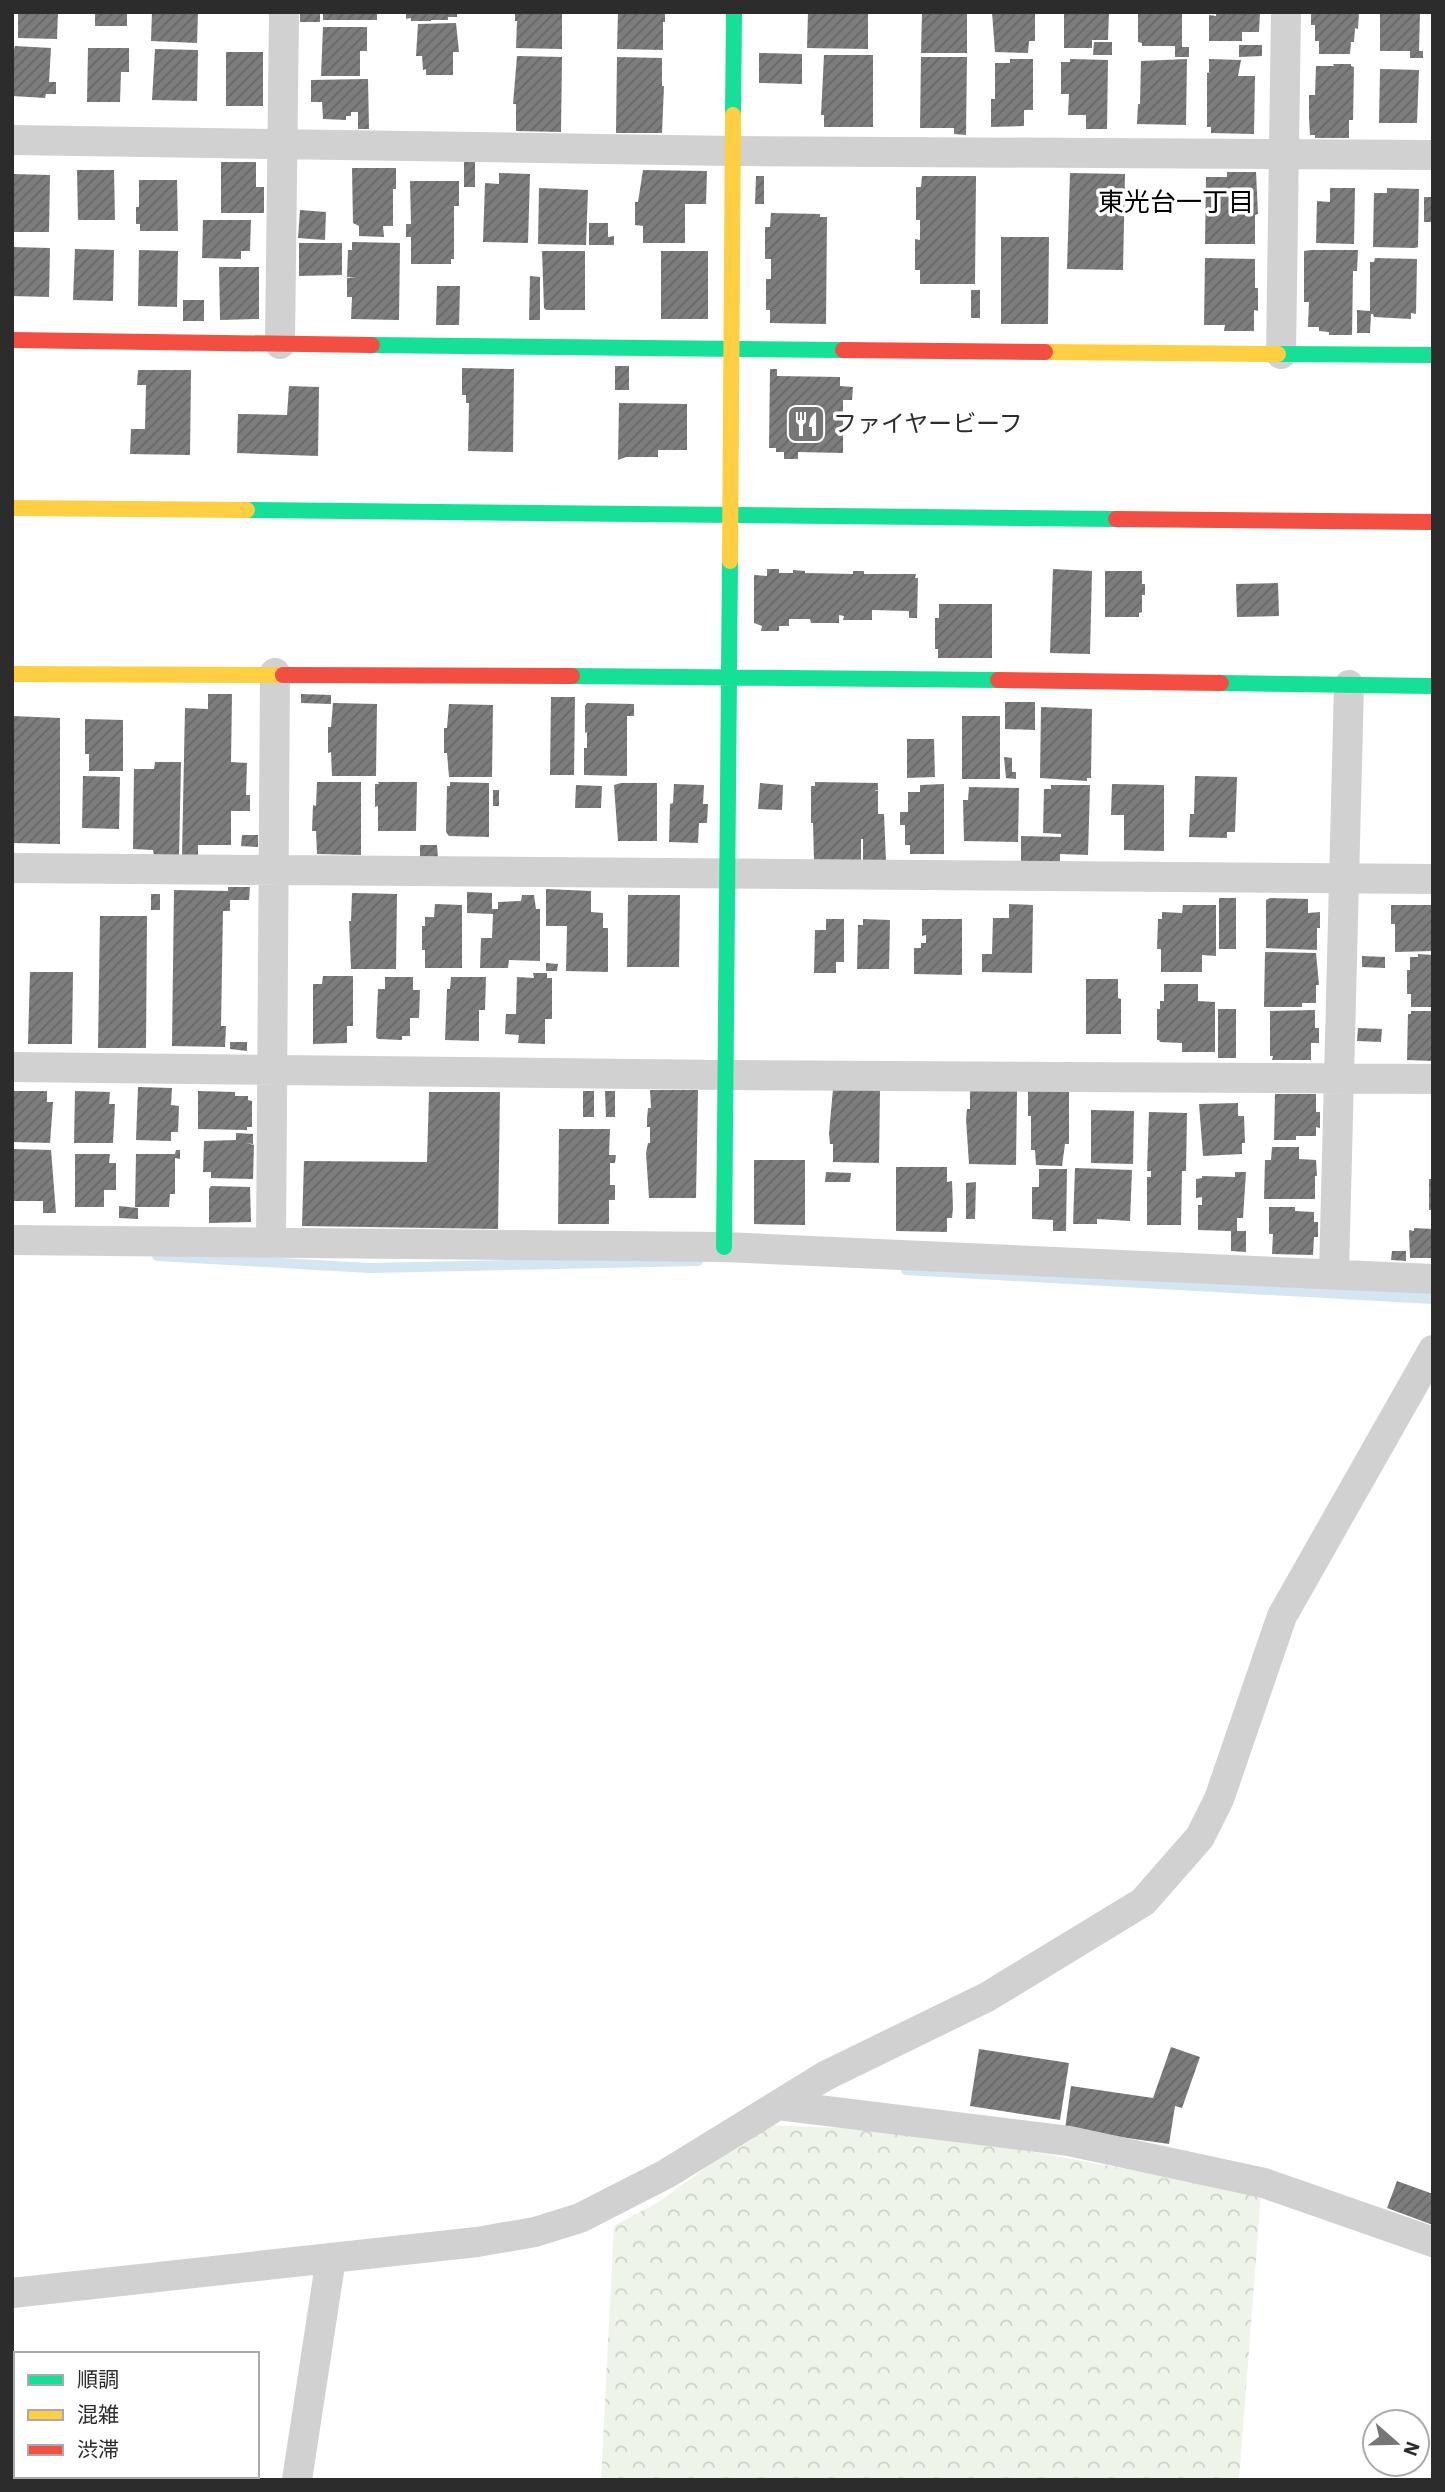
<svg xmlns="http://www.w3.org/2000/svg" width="1445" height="2492" viewBox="0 0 1445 2492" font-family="'IBM Plex Sans','Noto Sans JP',sans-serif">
<defs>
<pattern id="forest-crowns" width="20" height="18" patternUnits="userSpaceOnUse" patternTransform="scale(1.75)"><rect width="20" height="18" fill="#eff4ea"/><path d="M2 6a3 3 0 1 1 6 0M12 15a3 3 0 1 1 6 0" fill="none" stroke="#cdd1c9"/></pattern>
<pattern id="building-hatch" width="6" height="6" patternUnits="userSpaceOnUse" patternTransform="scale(1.75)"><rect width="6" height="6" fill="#7d7d7d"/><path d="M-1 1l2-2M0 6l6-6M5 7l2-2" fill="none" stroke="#676767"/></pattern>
</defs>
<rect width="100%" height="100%" fill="#fff"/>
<path fill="url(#forest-crowns)" d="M764,2125L920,2131L1261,2194L1239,2480H601L614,2226L660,2201Z"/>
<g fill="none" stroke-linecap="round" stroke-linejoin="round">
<path stroke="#d4e6f2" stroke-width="10" d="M157,1256L370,1268L698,1261
M906,1270L1433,1299"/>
</g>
<path fill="url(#building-hatch)" d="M18,12H58L57,39L18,38Z
M95,12H127V26H95Z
M152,12H198L197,43L151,41Z
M300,12H320V22H300Z
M323,12H377V20H323Z
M406,12H457V17H448V20H431V21H411V18L406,19Z
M515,12H562V49L516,48L517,21H515Z
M618,12H665V22H663V50L617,49Z
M808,12H868V49L807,48Z
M922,12H967V53H921Z
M992,12H1035V41H1029L1028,53L995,52Z
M1064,12H1109L1108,40H1092V48H1064Z
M1138,12H1182V47H1189V57H1175V46H1142V43L1138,42Z
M1216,12H1260L1259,32H1242V41H1209V15L1216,16Z
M1311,12H1359L1358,29L1355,28L1354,42H1351L1350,54H1319V41H1315V25H1311Z
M1380,12H1420L1419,51H1423V58H1410V51H1380Z
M456,23L459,52H453V75H426V69L423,70L422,56H416L418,24Z
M323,27H367V51H360V76H321Z
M1094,42H1112V55H1093Z
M1239,45H1262V56L1239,57Z
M15,46L51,48L49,82H56V94H46L45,98L12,96V50H14Z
M88,48H129V72H121L120,102H87Z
M155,49L198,50L197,101L152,100Z
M226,52H263V106H226Z
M759,53L802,54V84L759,83Z
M824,55H873V127H824V115H821Z
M517,56L562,57L561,132L516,131V104H513Z
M617,57L662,58V86H664L662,133H616Z
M921,57H967L966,135L954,134V128H920Z
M1010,59H1033V110H1024V126L991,127V99H995V63H1010Z
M1070,59L1108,60L1107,129H1086V115H1068L1069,94H1061V62H1070Z
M1187,59L1186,125L1137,124L1138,104H1140L1141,61Z
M1209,59L1241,60L1238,76H1255L1254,134L1211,133V127H1207V73L1211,72H1209Z
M1333,64H1351V66L1354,67L1353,120H1349V138H1315V135H1310L1309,117V95H1315L1316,66H1334Z
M1380,69L1419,70L1417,123H1379Z
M368,79L369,129H358V112H351V116H346V120L323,119L322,102H311V80Z
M221,162H256V187H264V213H221Z
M464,162H475V187H464Z
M352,168H396V189H393V226H383L384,237L359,236V226L353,223Z
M77,170H114L115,220H78Z
M643,170L707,171L706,204H685V243H643V226L635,225V202H638Z
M1227,172H1256L1258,214L1255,215V244H1205L1206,177H1227Z
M499,173L530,174L528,243L483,242L485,183L499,184Z
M1070,173L1125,174L1123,270L1067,269Z
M12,174L50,175L49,232H12Z
M756,176H764V204H755Z
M922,176H976L975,284H920V270H915V239L920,240V220H916V187H921Z
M139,180H177L178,231H140V224H136V207H139Z
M410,181H459V206H454V259H451V264H411V237H406V224H411Z
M539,188L588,190L586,245L538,244Z
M1330,188H1355L1354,244L1316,243L1317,201L1330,202Z
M1387,188L1419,189L1418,247L1415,248L1373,247L1374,193H1387Z
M1424,197H1433V222H1424Z
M300,210L326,212L325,240L298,238Z
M771,213L820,214V217H827L826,324L770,323V310H766V279H771V259H765V227H770Z
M203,220H251L250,251H241V259L202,258Z
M589,223H608V237L614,236V245H589Z
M1001,237H1049L1048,324H1001Z
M352,242L400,243L399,320L351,319L352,297H347V278L356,277H347L348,250H352Z
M299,243H342V275L299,276Z
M12,247L50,248L49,297L12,296Z
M75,249L114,250L113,301L73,300Z
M139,250L178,251L177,307L138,306Z
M1311,250H1358L1357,271H1353L1352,335H1329V332L1319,331V327H1308L1309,302H1304V251Z
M542,251H585V310H546L544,308Z
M661,251H708V319H661Z
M1205,258L1255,259V288H1258V311L1254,310V331H1224L1225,325H1204Z
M1375,258L1417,259L1416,314L1411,313V319L1374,317L1373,314H1371L1370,333H1357V310L1370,311V262H1374Z
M219,267H259V319L220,320Z
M530,276L540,277V320H529Z
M437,286H460L459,325H436Z
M971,290H980V318H971Z
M183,300H204V321H183Z
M615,366H629V390H615Z
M462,368L514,369L513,452L468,451L469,403H466V395H462Z
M770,369H777V376L840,377V386L853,387L852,400H843V453L798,452V459H784V452H776V448H769Z
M138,370H191L190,455L130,454L131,429H145L146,385H137Z
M289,386L319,387L318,456L237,453L238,414L287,415Z
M619,403L687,404V450H658V457H626L618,460Z
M767,569H779V573H793V570L805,571V573L853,574V571H864V574H916L915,578H918L917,618H909V611L872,610V620H843L844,616L839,615V623H811L810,619H789V626H779V631H761L762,626L754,623V575L767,576Z
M1053,569L1092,571L1090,654L1050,653Z
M1105,571H1142V584H1145V595H1142V612L1139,613V617H1105Z
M1278,583L1279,616L1237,617L1236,584Z
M939,604H992V658H938V649H935V618H939Z
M208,694H232L231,762L247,763L246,795H250V811H231V845H198V856H182L185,708L208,709Z
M301,694L331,695V704L301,703Z
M551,697H575L574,775H550Z
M1005,702H1035V730L1005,729Z
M333,703L377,704L376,776H332L331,752L328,753V727H331Z
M587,703L634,704V716H627V776L584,775V748H587V732L585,733V706Z
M449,704L493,705L492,777H449L447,753H444V728H447Z
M1041,707L1092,709L1091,778H1087V781L1040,778Z
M12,716L60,718V844L12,843Z
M962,716H1000V779H962Z
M85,719L123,720V771H89V754H85Z
M907,739H934L935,777L907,778Z
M1004,757L1012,758V772H1016V779L1006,778Z
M155,762H181L179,856H154L153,850L133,849L134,769H154Z
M83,776L120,777L119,829L82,828Z
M1195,776L1237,777L1235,832H1227V838L1189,837L1190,814H1194Z
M317,782H361V855L317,854L316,831H312L313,805L316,806Z
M378,782H417L416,831H378V806L375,807V784H379Z
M450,782L489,783V837L449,836L446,832L447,786H450Z
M815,782L878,783V790H874L878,791V814H884L886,862H863V839H861V860H814L813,823H811V786H815Z
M621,783H657V841H618L614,785Z
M760,783L783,785L782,810L758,809Z
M674,784L704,785L703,804H708L707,823H699L698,843L669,842L670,804L673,803Z
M944,784V854H910V845H905V825H900V812H908V792H920V785Z
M1112,784L1164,785V851L1124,850V815H1111Z
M576,785L602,786L601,808H575Z
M1051,785H1090L1088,855L1060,854V863L1021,862V836L1061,837V834L1043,833L1044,789H1051Z
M969,787L1019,788L1018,842L964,841L963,800H968Z
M493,790H499V806H493Z
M242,835H258V847L241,846Z
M420,845H437L438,859H420Z
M228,887H250L249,900H230V911H223L221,1026H226L225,1047L172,1046L174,890L228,891Z
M546,889L591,891V912L603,913V928H608V972L566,971L567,926H546Z
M467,892L492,893V909H498V902L521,901L522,895H534L536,909H540V961L509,960L508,968H480L481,938H492L493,914L467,913Z
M352,893L397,894L396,969H351L349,921H351Z
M151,894H160V910H151Z
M628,895H680L679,967H627Z
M1219,898H1236V949H1219Z
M1270,898L1308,899V913L1320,912V928H1317V950L1266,948V900Z
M435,904L462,905V968H425V950H422V926H425V917H434Z
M1009,904L1033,905L1032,973L982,972V954H992L993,918H1009Z
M1183,905H1216V956L1202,955V972H1161V949H1157L1158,919H1162V912L1182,913Z
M1391,905H1433V951L1395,952V924H1391Z
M100,916H147L146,1048H98Z
M826,919H844V962H836V973H814L815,930H826Z
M863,919L890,920L889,969H857L858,925H863Z
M922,919H962V975L914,974V948H921V943H926V935L922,936Z
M1265,952L1316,953L1319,985H1316V1003H1302V1007H1264Z
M1418,954L1433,955V1007H1411V994H1407V970H1410V957H1418Z
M1362,956L1385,957V968L1362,967Z
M546,963L558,964L557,971H546Z
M30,972H73L72,1044H28Z
M533,973H547V978H552V1019H545V1044L518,1043L519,1035L505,1034L506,1014H516L517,977L534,978Z
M323,976H353V1026H347V1043L313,1044V984H322Z
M385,977H413V990H420L419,1018H410V1036H402V1040L378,1039L376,1037L378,989H385Z
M451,977H486L485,1010H479V1041L445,1040L447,989H450Z
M1086,979H1118V998L1121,999V1034H1086Z
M1164,984H1198V1001L1215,1002V1052H1182V1043L1160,1042L1159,1040H1157V1009H1160V1001H1164Z
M1218,1009H1236V1058H1218Z
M1315,1010V1028H1319V1043H1311V1060H1272L1273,1056H1270V1011Z
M1411,1011H1433V1061L1407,1060L1408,1014H1411Z
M1358,1028L1382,1029L1381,1042L1357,1041Z
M230,1042H247V1051L230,1049Z
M138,1087L172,1088L171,1105L179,1106L178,1132H171V1141L136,1140Z
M833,1089H880L879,1163L833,1162V1144H830L829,1133Z
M650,1090H698L696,1198H649L646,1153L648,1143H650V1127H647V1119L648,1108H651Z
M13,1091H47V1102H53L50,1143L12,1142Z
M75,1091L110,1092L109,1104H115L113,1143H74Z
M198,1091L235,1092V1096H248V1100L252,1101V1127H247V1130L198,1129Z
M583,1091H594V1117H583Z
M605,1091H615V1117H606Z
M970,1091H1017L1016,1165L969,1164L966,1119L967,1109H970Z
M1028,1091H1069V1144H1065L1062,1166L1036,1165L1035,1150H1031V1116H1028Z
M429,1092H500L498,1229L302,1226L304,1161L427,1162Z
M1275,1094H1316V1112H1320V1128L1316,1127V1136H1296V1140H1274Z
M1238,1103V1116H1244L1245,1143H1242V1154L1203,1156L1199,1104Z
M1091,1110L1134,1111L1133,1164L1091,1163Z
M1149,1112L1187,1113L1186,1171H1182L1181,1225H1147V1177H1151V1171H1147Z
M559,1129H610L609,1155H616L615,1163H610V1185H615V1200H609V1224H558Z
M236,1133L253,1134V1144L246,1143L254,1145L253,1179L211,1178V1172H203L204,1141L236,1140Z
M1272,1147H1299V1159L1316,1160L1317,1176H1315V1199H1264L1265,1160H1271Z
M12,1149L51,1150L56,1213H43V1201H12Z
M176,1150H180V1159L175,1158V1194H170L169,1207H135L136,1154H175Z
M75,1154H110L109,1163H116V1190H104V1207H75Z
M754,1160H805V1225L754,1224Z
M896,1167H947V1182L952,1181L953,1208L952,1218H947V1232L896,1231Z
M1075,1168L1132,1170L1130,1221L1097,1219V1224H1073Z
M1039,1169H1067L1066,1231H1053V1220L1032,1219V1187H1039Z
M826,1172L851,1173L850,1182H825Z
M1235,1172H1246L1243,1218H1237V1231H1246V1252L1231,1251V1231L1198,1230V1205H1202V1197L1196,1198V1179L1202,1178V1176L1235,1177Z
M1429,1179H1433V1210H1429Z
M976,1182L975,1219H966V1183Z
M211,1186L250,1187L251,1222L209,1223V1189Z
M119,1206L138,1208V1219L119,1218Z
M1269,1207H1295V1211L1314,1212V1222H1318V1237H1314L1313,1255L1272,1254L1273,1234H1269Z
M1414,1228L1433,1229V1258H1410L1409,1230L1414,1231Z
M1392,1251H1406V1261L1391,1260Z
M1171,2047L1200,2057L1182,2108L1175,2106L1169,2144L1065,2129L1071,2086L1153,2098Z
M979,2049L1069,2063L1060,2120L970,2106Z
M1397,2181L1433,2194V2225L1387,2208Z"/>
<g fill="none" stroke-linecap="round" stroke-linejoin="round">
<path stroke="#d1d1d1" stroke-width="30" d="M12,140L733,151L1433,155
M280,344L284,12
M1281,354L1286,12
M12,868L1433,879
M12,1067L725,1075L1433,1079
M12,1240L724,1247L1433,1279
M271,1243L275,673
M1334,1273L1349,685
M778,2105L1069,2141L1264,2183L1433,2242
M12,2293L477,2242L535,2232L580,2218L666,2174L825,2076L987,1997L1143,1902L1200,1837L1219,1799L1282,1616L1433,1350
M297,2480L331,2258"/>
<path stroke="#16e098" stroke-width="16" d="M733,115L734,12
M372,345L843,350
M1278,354L1433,355
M247,510L1116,519
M572,676L998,680
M1221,683L1433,686
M724,1247L730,561"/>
<path stroke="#ffcf43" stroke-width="16" d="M1045,352L1278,354
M12,508L247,510
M730,561L733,115
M12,674L283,675"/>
<path stroke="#f24e42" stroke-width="16" d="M12,340L372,345
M843,350L1045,352
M1116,519L1433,522
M283,675L572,676
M998,680L1221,683"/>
</g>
<defs>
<g id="restaurant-square" transform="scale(2.0125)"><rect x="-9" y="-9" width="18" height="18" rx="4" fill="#767676" stroke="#fff"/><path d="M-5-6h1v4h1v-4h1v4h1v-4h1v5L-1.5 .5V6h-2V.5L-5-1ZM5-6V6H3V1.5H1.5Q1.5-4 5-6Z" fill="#fff"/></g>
</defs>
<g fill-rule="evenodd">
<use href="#restaurant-square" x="806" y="424"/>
</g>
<g text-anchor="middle" stroke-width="7" stroke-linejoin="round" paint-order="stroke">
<g font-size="24" fill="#2c2c2c" stroke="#fff" text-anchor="start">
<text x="833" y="432">ファイヤービーフ</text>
</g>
<g font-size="26" fill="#000" stroke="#fff">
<text x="1176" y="211">東光台一丁目</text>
</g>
</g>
<rect width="1445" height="2492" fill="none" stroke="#2c2c2c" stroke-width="28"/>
<rect x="14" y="2352" width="245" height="126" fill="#ffffff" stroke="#ababab" stroke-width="2"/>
<rect x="28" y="2375" width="35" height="10" fill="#16e098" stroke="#ababab" stroke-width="2"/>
<text x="77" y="2387" font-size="21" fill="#2c2c2c">順調</text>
<rect x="28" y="2410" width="35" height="10" fill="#ffcf43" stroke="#ababab" stroke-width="2"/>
<text x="77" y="2422" font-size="21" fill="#2c2c2c">混雑</text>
<rect x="28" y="2445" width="35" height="10" fill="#f24e42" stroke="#ababab" stroke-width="2"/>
<text x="77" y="2457" font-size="21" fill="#2c2c2c">渋滞</text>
<g transform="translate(1396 2443) rotate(110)"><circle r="33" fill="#ffffff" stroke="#ababab" stroke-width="2"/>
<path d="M0-5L12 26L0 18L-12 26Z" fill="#767676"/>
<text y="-10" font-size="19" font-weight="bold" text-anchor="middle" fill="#2c2c2c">N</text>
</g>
</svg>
